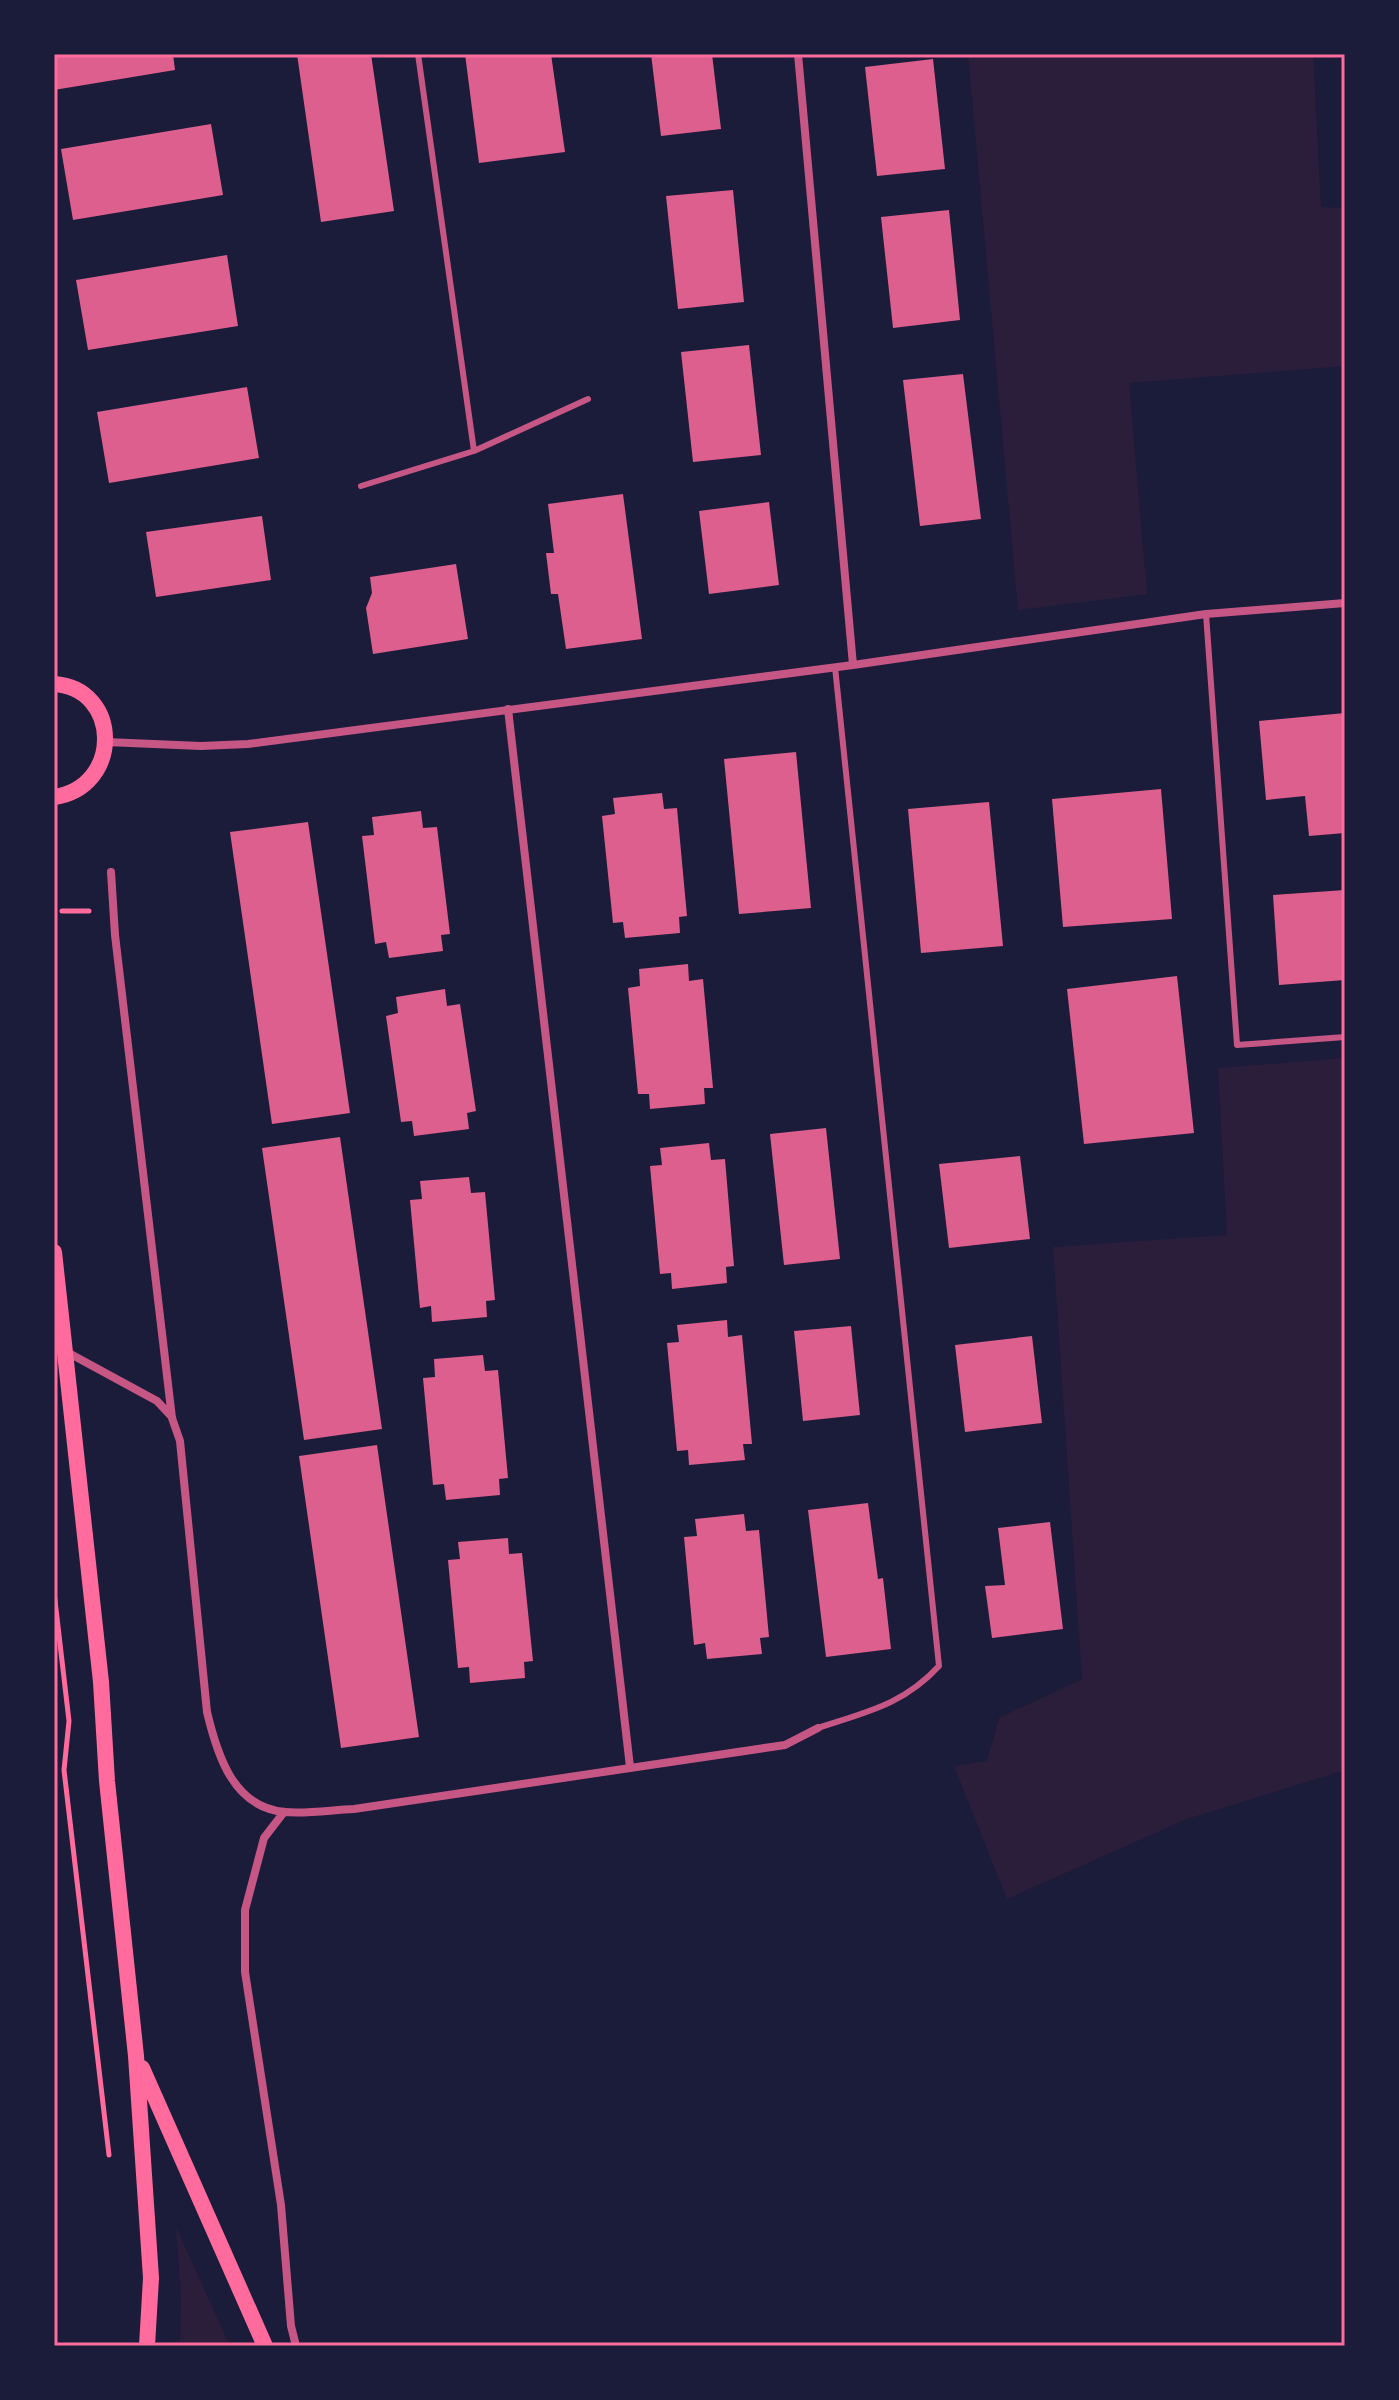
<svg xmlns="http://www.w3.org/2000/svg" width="1399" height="2400" viewBox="0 0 1399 2400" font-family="'Alegreya Sans',sans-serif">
<rect width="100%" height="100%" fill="#1b1b3a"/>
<path fill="#2a1e3b" d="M968,54H1313L1321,207L1345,208V366L1129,383L1147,594L1018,610Z
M1345,1058V1770L1187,1819L1007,1899L954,1766L987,1761L999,1718L1082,1679L1053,1247L1227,1235L1218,1068Z
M176,2227L230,2346H180L181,2297Z"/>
<path fill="#dd5f8e" d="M54,54H173L175,70L54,90Z
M297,54H371L394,211L321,222Z
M465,54H551L565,152L479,163Z
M651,54H712L721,129L661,136Z
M933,59L945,169L877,176L865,67Z
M211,124L223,195L73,220L61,149Z
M733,190L744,302L678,309L666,196Z
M949,210L960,320L893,328L881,217Z
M227,255L238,326L88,350L76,280Z
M749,345L761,455L693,462L681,352Z
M963,374L981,519L920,526L903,380Z
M247,387L259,458L109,483L97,412Z
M623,494L642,639L566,649L558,594H551L546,553H554L548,504Z
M769,502L779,585L709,594L699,511Z
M262,516L271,580L156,597L146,532Z
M456,564L468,639L373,654L366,608L372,593L370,577Z
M1345,713V833L1309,836L1305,796L1266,800L1259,721Z
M796,752L811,908L739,914L724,759Z
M1161,789L1172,919L1063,927L1052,799Z
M662,793L664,809L677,808L687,916L679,917L680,933L625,938L623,922L613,923L602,816L615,814L613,798Z
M989,802L1003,946L921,953L908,809Z
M421,811L423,828L437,827L450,934L441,935L443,951L389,958L386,942L375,944L362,836L374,835L372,817Z
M308,822L350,1113L272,1124L230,832Z
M1345,890V980L1279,985L1273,895Z
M688,964L689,981L703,979L713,1088H704L705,1104L650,1109L649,1094H638L628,988L640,986L639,969Z
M1177,976L1194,1133L1084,1144L1067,989Z
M445,989L447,1006L460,1004L476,1111L467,1113L469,1129L414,1136L412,1121L401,1122L386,1016L398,1013L396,997Z
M826,1128L840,1259L784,1265L770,1134Z
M340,1137L382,1429L304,1440L262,1148Z
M709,1143L711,1160L725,1159L734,1266L726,1267L727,1283L672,1289L671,1273L660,1274L650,1166L662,1165L660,1148Z
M1020,1156L1030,1239L949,1248L939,1164Z
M469,1177L471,1193L485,1192L495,1300L486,1301L487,1317L432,1322L431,1306L420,1308L410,1200L422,1199L420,1181Z
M727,1320L728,1337L742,1335L752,1444H743L745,1460L689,1465L688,1450L677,1451L667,1343L679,1342L677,1325Z
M851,1326L860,1415L803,1421L794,1331Z
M1032,1336L1042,1423L965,1432L955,1345Z
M483,1355L485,1371L498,1370L508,1478L499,1479L500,1495L446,1500L444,1484L433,1485L423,1378L435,1377L434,1359Z
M377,1445L419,1737L341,1748L299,1456Z
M868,1503L878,1579L883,1578L891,1649L826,1657L808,1510Z
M744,1514L746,1531L759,1530L769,1637L760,1638L762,1654L707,1659L705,1643L694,1645L684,1537L697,1536L695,1519Z
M1050,1522L1063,1629L992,1638L985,1586L1005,1585L998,1528Z
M508,1538L509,1554L522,1553L533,1661L524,1662L525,1678L470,1683L469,1667L458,1668L448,1560L460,1559L458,1542Z"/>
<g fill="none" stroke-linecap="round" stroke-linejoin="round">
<path stroke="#ff6b9d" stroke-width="5" d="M62,911H89
M54,1592L69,1721L64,1770L109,2155"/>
<path stroke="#c65784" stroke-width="6" d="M418,54L474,451
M361,486L474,451L588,399
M1206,614L1237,1045L1345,1037
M818,1728C866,1712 903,1705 939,1666L835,667"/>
<path stroke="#c65784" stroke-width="8" d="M798,54L853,665
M508,709L630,1767
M106,742L201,746L248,744L853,665L1206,614L1345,603
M111,872L115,935L172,1418L180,1441L207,1712C217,1754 233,1808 285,1812C307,1814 331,1810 354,1809L785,1745L818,1728
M65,1351L157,1401L172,1417
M284,1812L264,1838L245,1910V1972L281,2205L291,2326L296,2346"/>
<path stroke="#ff6b9d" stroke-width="16" d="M54,684C121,688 123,787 54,797
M54,1252L101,1682L107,1781L136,2056L151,2278L147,2346
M142,2068L265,2346"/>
</g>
<rect width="1399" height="2400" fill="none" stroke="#1b1b3a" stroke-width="112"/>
<rect x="56" y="56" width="1287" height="2288" fill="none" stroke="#ff6b9d" stroke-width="3"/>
</svg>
